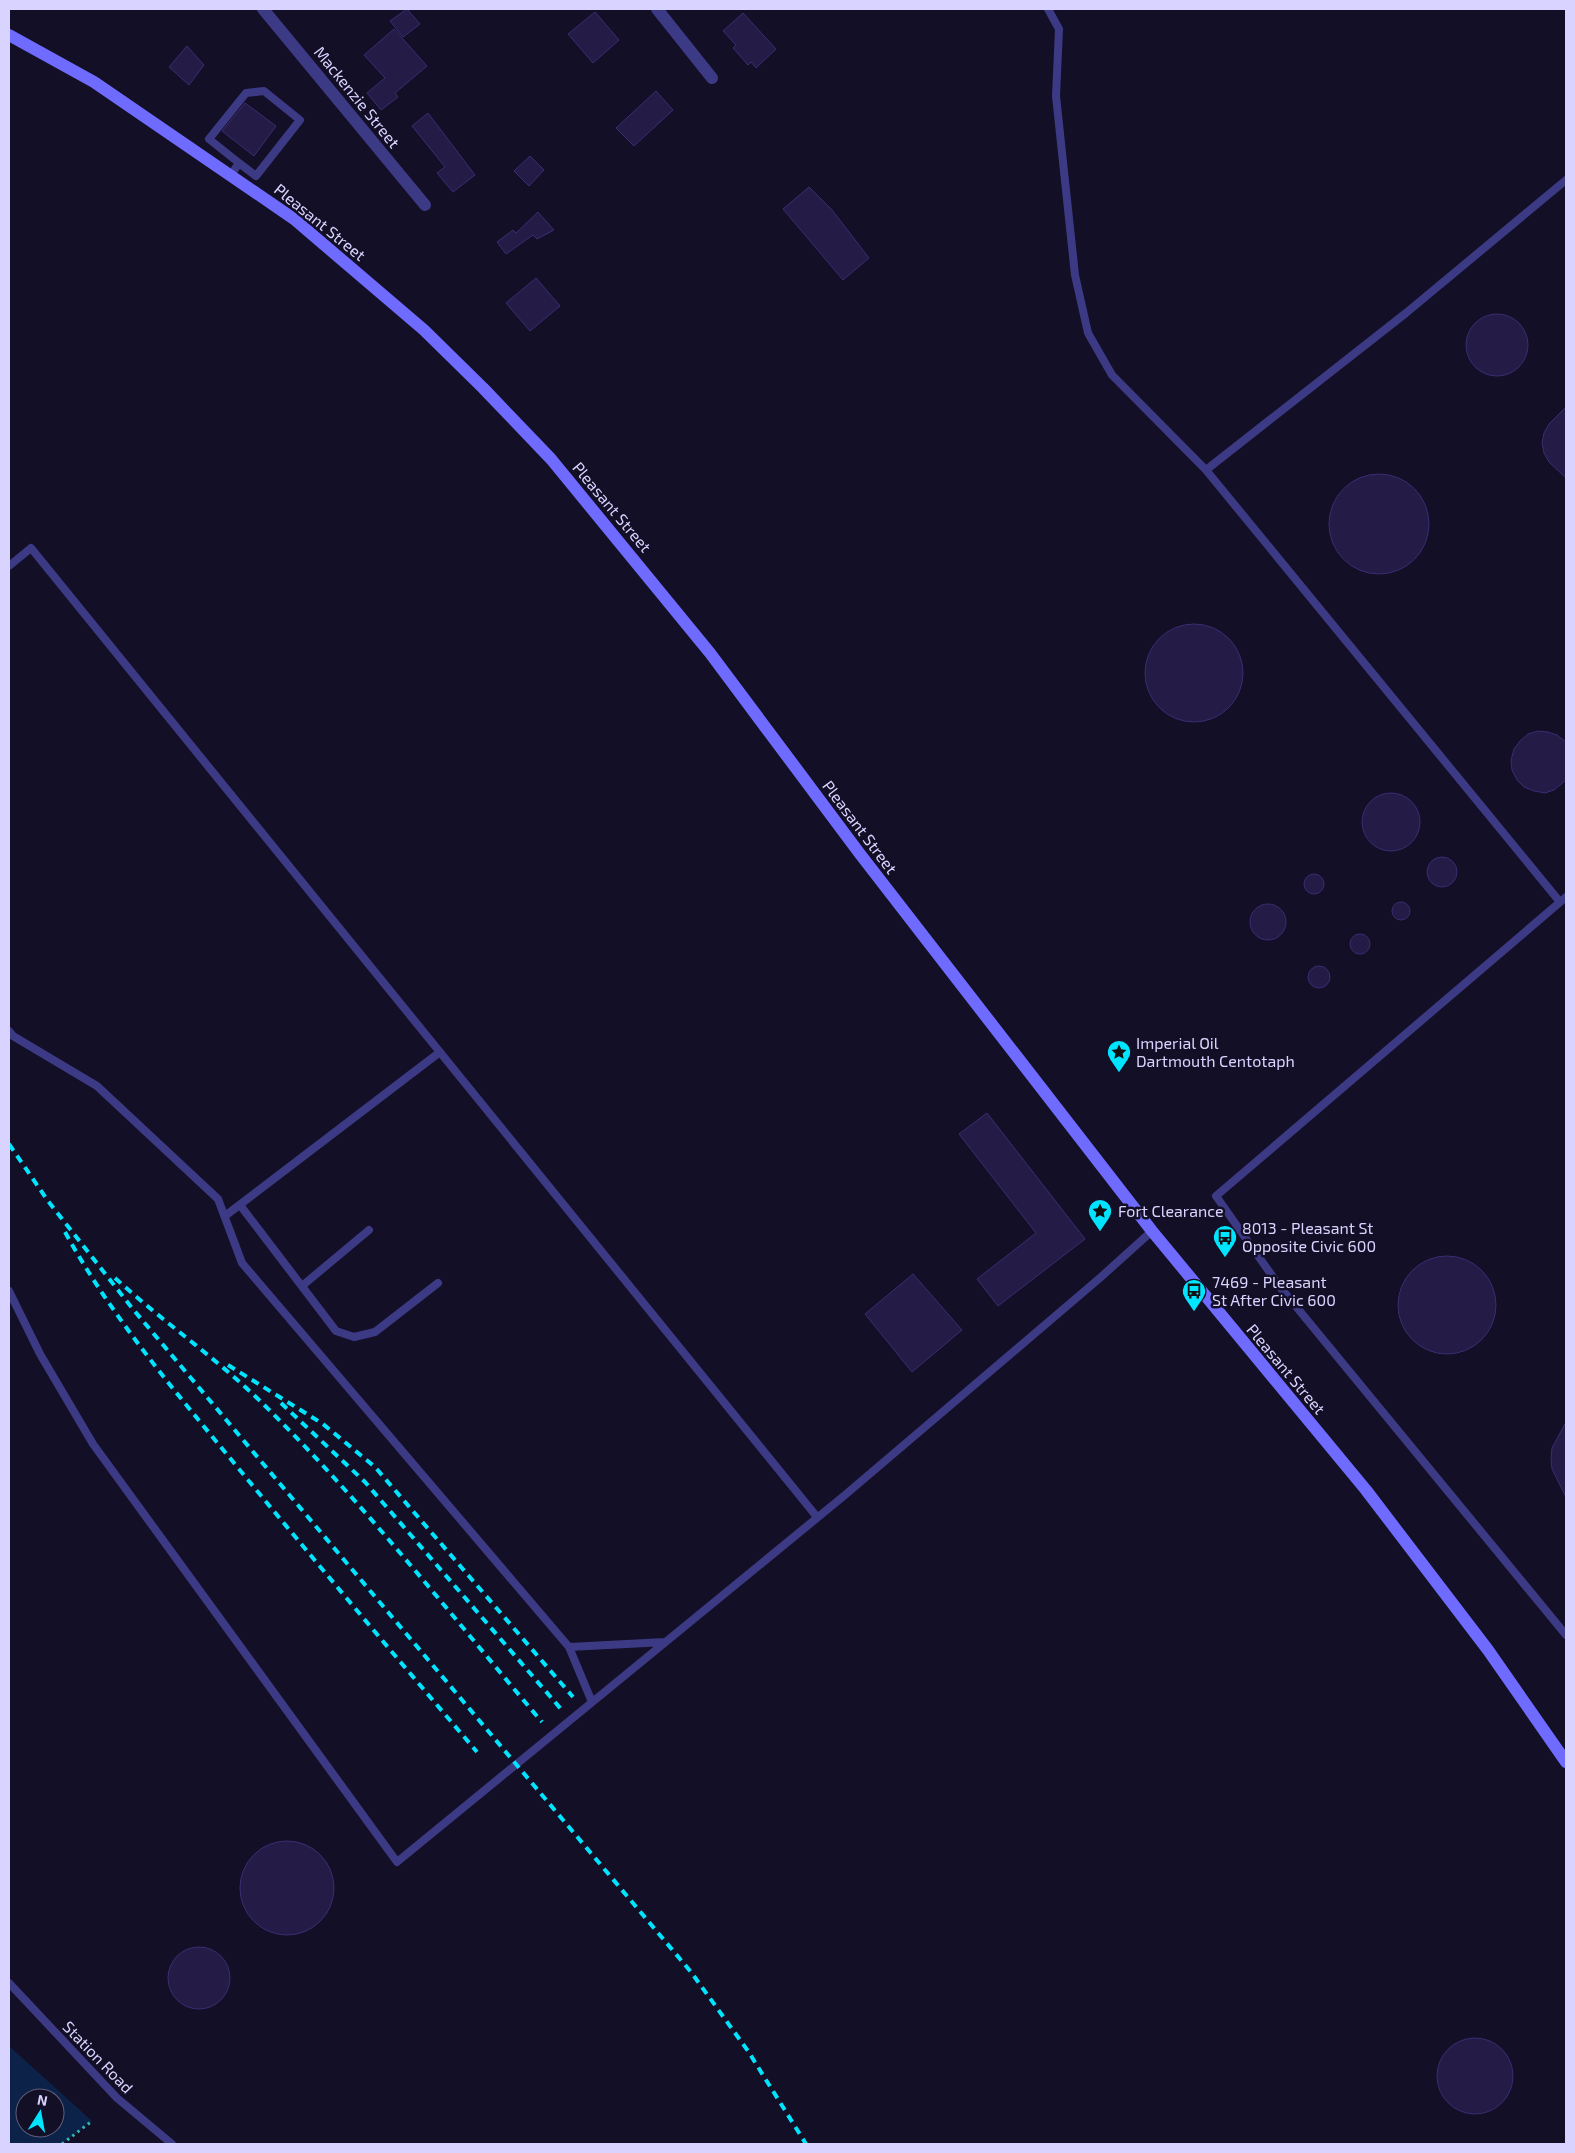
<svg xmlns="http://www.w3.org/2000/svg" width="1575" height="2153" viewBox="0 0 1575 2153" font-family="'Exo 2',sans-serif">
<rect width="100%" height="100%" fill="#130f26"/>
<path fill="#0c2248" fill-rule="evenodd" d="M9,2046L92,2121L62,2144H9ZM25,2098H55V2128H25Z"/>
<path fill="#241b47" stroke="#3b2d73" d="M407,9L420,24L403,37L390,21Z
M595,12L619,40L593,63L568,34Z
M743,13L776,49L756,68L751,62L748,65L733,48L736,45L723,31Z
M394,29L427,66L395,93L398,97L381,110L367,93L385,78L364,55Z
M187,46L204,65L189,85L169,67Z
M656,91L673,110L634,146L616,128Z
M245,103L276,126L254,156L222,131Z
M428,113L475,175L453,192L437,173L445,167L412,126Z
M530,156L544,170L529,186L514,171Z
M809,187L832,210L869,258L843,280L783,209Z
M538,212L554,230L537,239L533,235L506,254L497,242L513,230L516,233Z
M536,278L560,306L530,331L506,303Z
M1466 345a31 31 0 1 1 62 0a31 31 0 1 1-62 0Z
M1566,407V478L1549,462L1544,453L1542,443L1544,433L1549,424Z
M1329 524a50 50 0 1 1 100 0a50 50 0 1 1-100 0Z
M1145 673a49 49 0 1 1 98 0a49 49 0 1 1-98 0Z
M1538,731L1548,732L1557,735L1566,742V780L1554,790L1545,793L1534,791L1524,787L1517,780L1512,770L1511,760L1514,749L1520,741L1528,734Z
M1362 822a29 29 0 1 1 58 0a29 29 0 1 1-58 0Z
M1427 872a15 15 0 1 1 30 0a15 15 0 1 1-30 0Z
M1304 884a10 10 0 1 1 20 0a10 10 0 1 1-20 0Z
M1392 911a9 9 0 1 1 18 0a9 9 0 1 1-18 0Z
M1250 922a18 18 0 1 1 36 0a18 18 0 1 1-36 0Z
M1350 944a10 10 0 1 1 20 0a10 10 0 1 1-20 0Z
M1308 977a11 11 0 1 1 22 0a11 11 0 1 1-22 0Z
M987,1113L1085,1239L998,1306L977,1279L1036,1233L959,1134Z
M1398 1305a49 49 0 1 1 98 0a49 49 0 1 1-98 0Z
M913,1274L962,1330L912,1372L865,1314Z
M1566,1422V1497L1552,1469L1551,1459L1552,1448Z
M240 1888a47 47 0 1 1 94 0a47 47 0 1 1-94 0Z
M168 1978a31 31 0 1 1 62 0a31 31 0 1 1-62 0Z
M1437 2076a38 38 0 1 1 76 0a38 38 0 1 1-76 0Z"/>
<g fill="none" stroke-linecap="round" stroke-linejoin="round">
<path stroke="#2fb8b0" stroke-width="3" stroke-dasharray="2.5 4" stroke-linecap="butt" d="M62,2144L92,2121"/>
<path stroke="#3d3a85" stroke-width="8" d="M1048,9L1059,29L1056,96L1075,275L1088,333L1112,375L1206,470L1560,902
M231,175L239,163L209,139L246,93L264,91L300,120L256,176L239,163
M1206,470L1406,313L1566,180
M9,566L31,548L817,1517
M1566,897L1216,1196L1280,1287L1566,1635
M9,1031L13,1036L97,1086L218,1199L242,1263L569,1647
M240,1205L336,1331L354,1337L375,1332L438,1283
M225,1216L440,1052
M302,1286L369,1230
M9,1291L40,1354L93,1444L397,1862L845,1495L1101,1277L1152,1231
M592,1702L569,1647L665,1642
M9,1983L117,2098L172,2144"/>
<path stroke="#3d3a85" stroke-width="12" d="M263,9L425,205
M657,9L712,78"/>
<path stroke="#6f6bff" stroke-width="12" d="M9,35L94,82L294,219L424,330L483,388L551,459L710,653L860,854L1152,1231L1366,1490L1488,1650L1566,1762"/>
<path stroke="#00e5ff" stroke-width="4" stroke-dasharray="8 6" stroke-linecap="butt" d="M9,1144L48,1201L132,1308L691,1972L748,2051L806,2144
M65,1232C111,1316 173,1389 234,1463C314,1560 395,1656 477,1752
M115,1278C161,1320 212,1355 257,1398C360,1498 449,1613 542,1722
M228,1365L323,1424L375,1467L573,1697
M281,1403L365,1482L561,1709"/>
</g>
<defs>
<g id="sight-pin" transform="scale(1.25)"><path d="M0 17L-7.5 6A9.5 9.5 0 1 1 7.5 6Z" fill="#00e5ff" stroke="#130f26"/><path d="M0-6L1.8-2.2L6-1.7L2.9 1.2L3.7 5.4L0 3.3L-3.7 5.4L-2.9 1.2L-6-1.7L-1.8-2.2Z" fill="#111"/></g>
<g id="bus-pin" transform="scale(1.25)"><path d="M0 17L-7.5 6A9.5 9.5 0 1 1 7.5 6Z" fill="#00e5ff" stroke="#130f26"/><path d="M-5-6H5V4H4V6H2V4H-2V6H-4V4H-5ZM-3.5-4V0h7V-4ZM-3.5 1.2v1.5H-2V1.2ZM2 1.2v1.5H3.5V1.2Z" fill="#111"/></g>
</defs>
<g fill-rule="evenodd">
<use href="#sight-pin" x="1119" y="1052"/>
<use href="#sight-pin" x="1100" y="1211"/>
<use href="#bus-pin" x="1225" y="1237"/>
<use href="#bus-pin" x="1194" y="1291"/>
</g>
<g text-anchor="middle" stroke-width="5" stroke-linejoin="round" paint-order="stroke">
<g font-size="16" fill="#d9d4ff" stroke="#130f26">
<text transform="translate(357 97) rotate(51)" y="6">Mackenzie Street</text>
<text transform="translate(320 222) rotate(39)" y="6">Pleasant Street</text>
<text transform="translate(612 507) rotate(50)" y="6">Pleasant Street</text>
<text transform="translate(860 827) rotate(53)" y="6">Pleasant Street</text>
<text transform="translate(1286 1369) rotate(50)" y="6">Pleasant Street</text>
<text transform="translate(98 2057) rotate(46)" y="6">Station Road</text>
</g>
<g font-size="16" fill="#d9d4ff" stroke="#130f26" text-anchor="start">
<text x="1136" y="1049">Imperial Oil<tspan x="1136" dy="18">Dartmouth Centotaph</tspan></text>
<text x="1118" y="1217">Fort Clearance</text>
<text x="1242" y="1234">8013 - Pleasant St<tspan x="1242" dy="18">Opposite Civic 600</tspan></text>
<text x="1212" y="1288">7469 - Pleasant<tspan x="1212" dy="18">St After Civic 600</tspan></text>
</g>
</g>
<rect width="1575" height="2153" fill="none" stroke="#d9d4ff" stroke-width="20"/>
<g transform="translate(40 2113) rotate(11)"><circle r="24" fill="#130f26" stroke="#625e7d"/>
<path d="M0-4L9 19L0 12L-9 19Z" fill="#00e5ff"/>
<text y="-8" font-size="14" font-weight="bold" text-anchor="middle" fill="#d9d4ff">N</text>
</g>
</svg>
